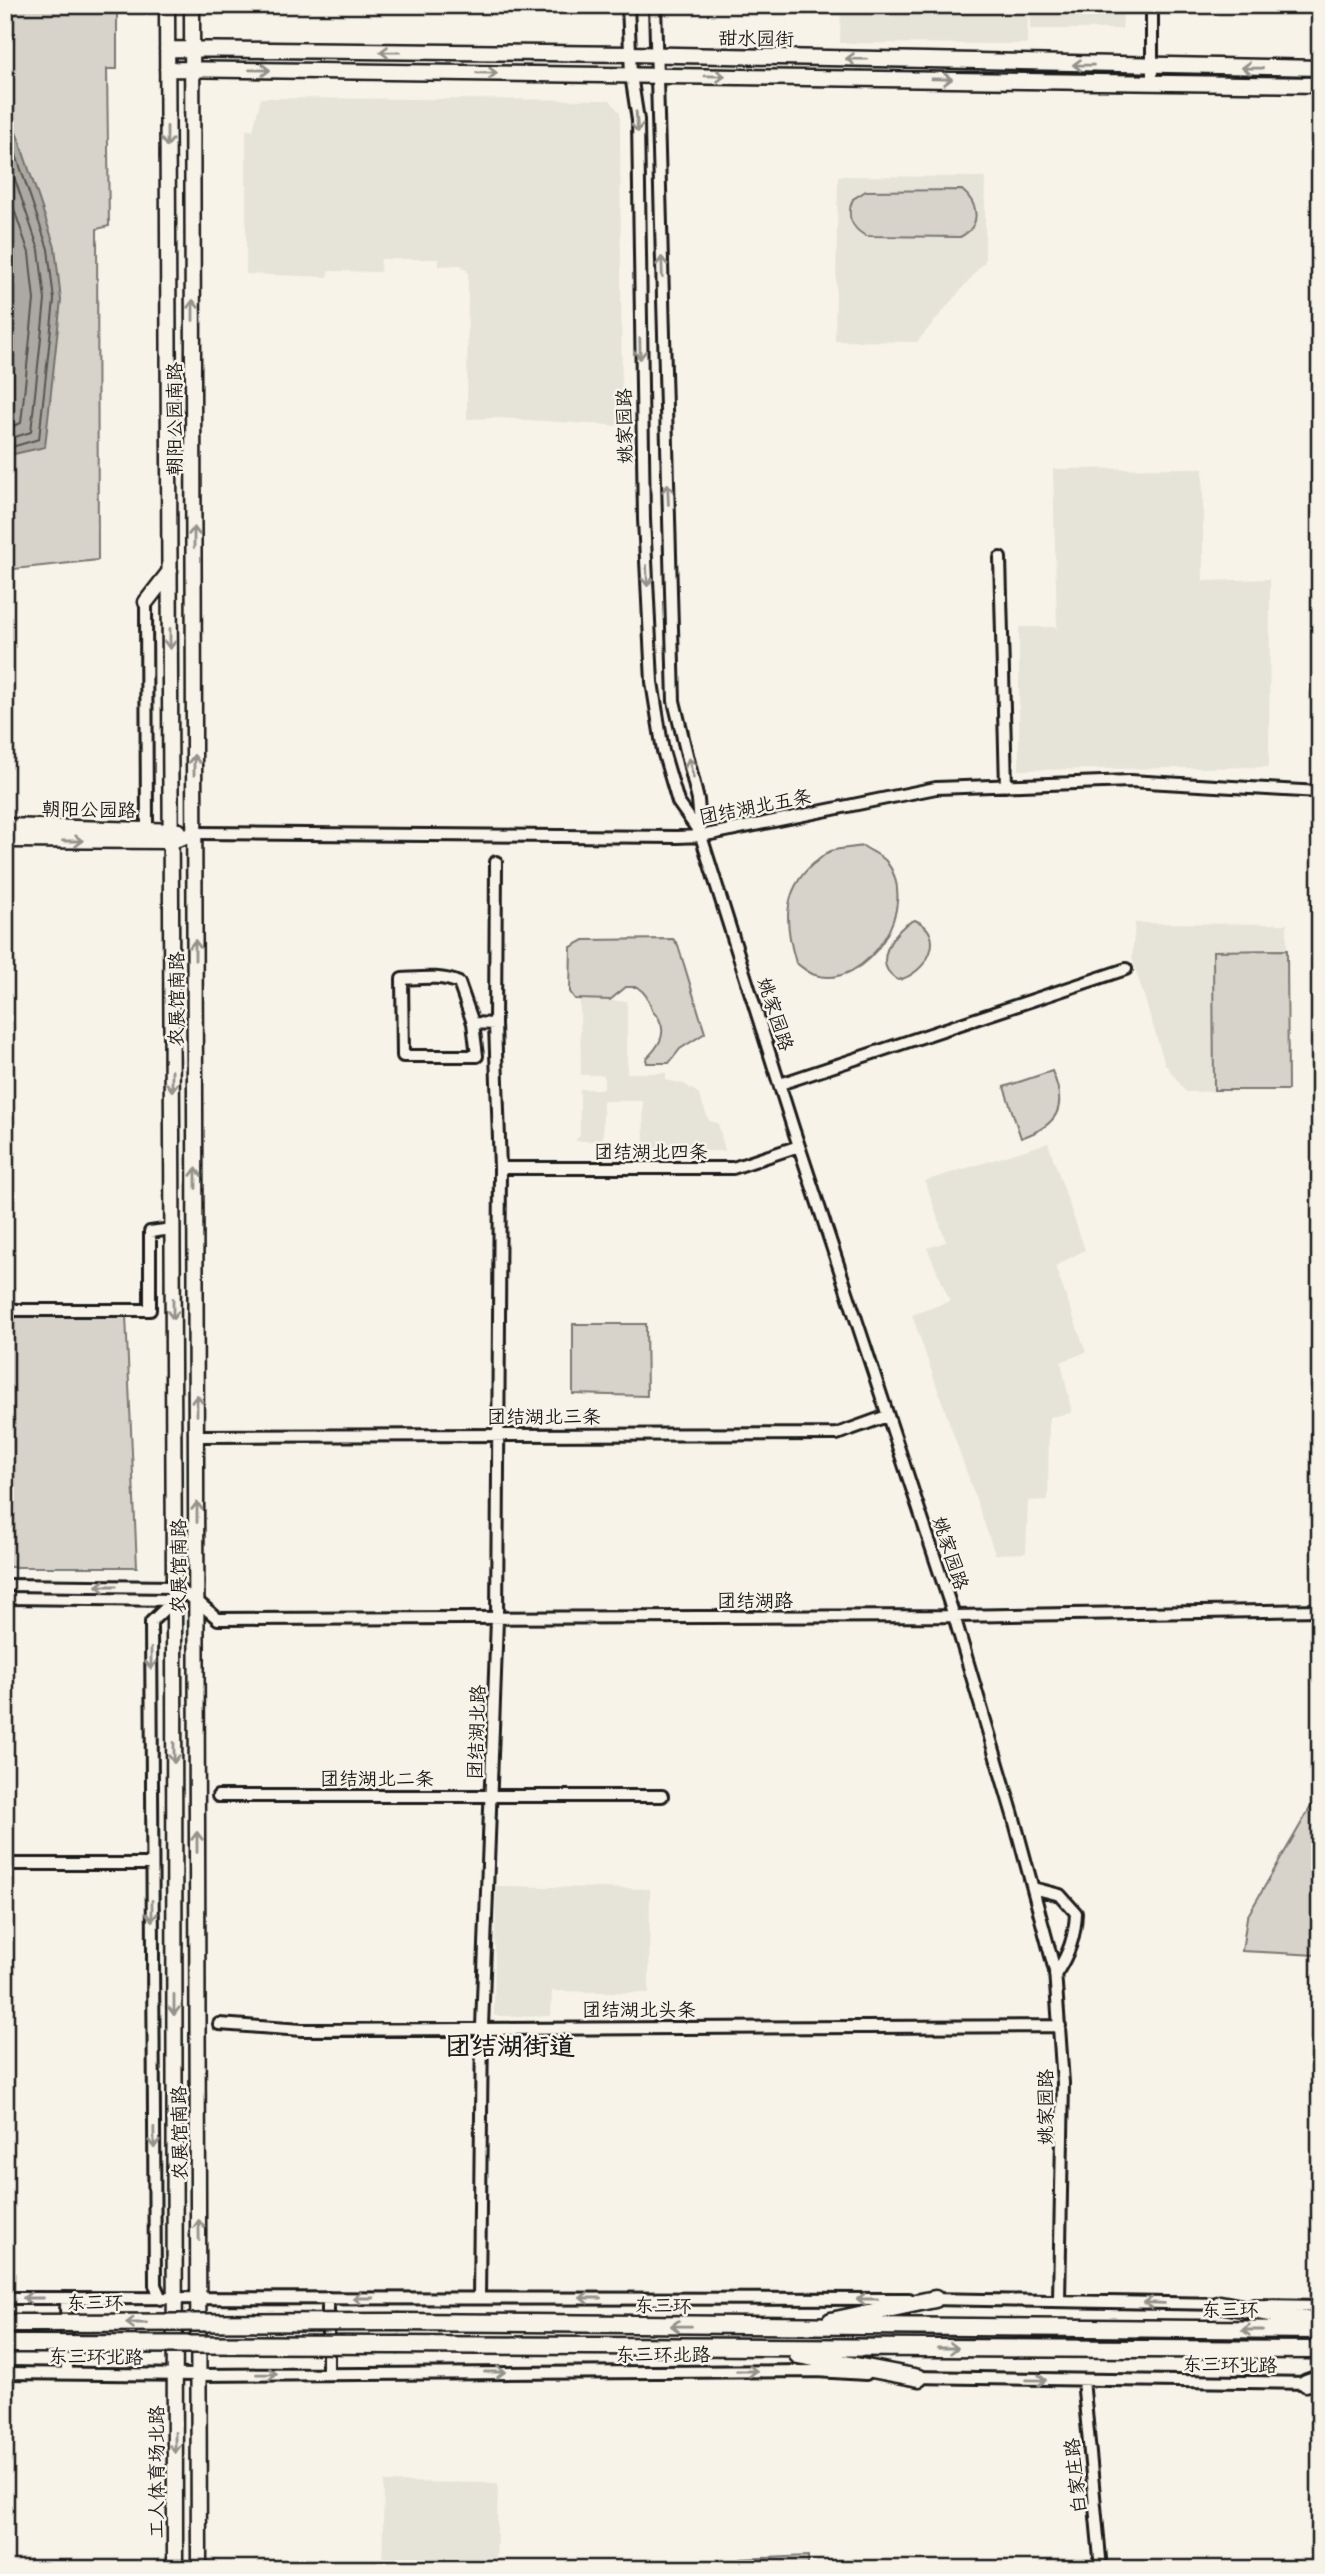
<svg xmlns="http://www.w3.org/2000/svg" width="1325" height="2574" viewBox="0 0 1325 2574" font-family="'Gochi Hand','LXGW WenKai TC',sans-serif">
<rect width="100%" height="100%" fill="#f7f3e8"/>
<filter id="ink" filterUnits="userSpaceOnUse"><feTurbulence type="fractalNoise" baseFrequency=".0143" numOctaves="2"/><feDisplacementMap in="SourceGraphic" scale="14" xChannelSelector="R" yChannelSelector="G"/><feConvolveMatrix kernelMatrix="1 2 1 2 8 2 1 2 1" color-interpolation-filters="sRGB"/></filter>
<g filter="url(#ink)">
<path fill="#e6e3d9" d="M841,5H1028L1027,44L840,43Z
M1031,5H1124L1122,29H1030Z
M261,98L610,100L620,113L622,426L496,418L467,419L468,272L461,265L439,266V259H381L380,272L328,271V277L246,274V130H253Z
M838,176L985,177V261L917,342L835,341Z
M1203,468V581L1270,579L1269,767L1019,770V627H1057L1053,469Z
M1135,923L1287,924L1288,1090L1186,1092L1165,1064L1132,958Z
M580,1001H627V1073H666V1080L684,1084L698,1093L709,1121L718,1123L725,1151H644L643,1101H603V1141H575L580,1135V1089H604V1075H581Z
M1048,1143L1085,1250L1055,1266L1086,1352L1061,1362L1072,1413L1049,1417L1048,1500L1028,1501L1026,1553L995,1554L912,1315L950,1301L927,1248L946,1242L925,1181Z
M496,1886L650,1889L649,1993L552,1991L551,2016H494Z
M384,2482L498,2483L496,2569H382Z"/>
<path fill="#d7d3cb" stroke="#7a7874" stroke-width="2" d="M5,5H117V69H107L109,226L97,229L98,560L5,570Z
M962,190C979,204 982,226 960,237L866,236C851,228 846,215 853,199L866,191Z
M863,846C870,851 881,855 886,861C922,906 866,991 815,975C808,973 802,967 796,963C785,926 781,892 813,864C819,860 825,853 831,851C841,848 853,848 863,846Z
M915,920C949,935 926,974 898,980C891,975 885,970 885,961C885,945 900,925 915,920Z
M673,939L678,945L705,1033L680,1049L669,1063H647L646,1059C657,1048 668,1035 659,1019C656,1013 655,1016 652,1010C648,999 647,994 637,987H626L610,1000L575,999L570,992L571,947L584,940Z
M1287,950L1288,1090H1214L1213,951Z
M1052,1071C1068,1108 1058,1125 1021,1138L1004,1087Z
M126,1315L137,1567H5V1317Z
M573,1324H646L647,1396L573,1394Z
M1320,1791V2158H1317L1316,1955L1242,1951L1247,1917Z
M808,2556V2569H741V2559Z"/>
<path fill="#aca9a2" stroke="#72716c" stroke-width="2" d="M5,122L14,128L18,137L55,247L61,300L45,447L5,456Z"/>
<g fill="none" stroke-linecap="round" stroke-linejoin="round">
<path stroke="#565452" stroke-width="2" d="M5,130L11,140L48,249L54,300L39,439L5,449
M5,150L39,250L45,300L31,432L5,440
M5,183L29,253L34,300L21,423L5,429"/>
<g stroke="#1c1c1c" stroke-width="16">
<path id="minor" d="M628,5L631,75L638,120L644,519L652,682L663,751L678,802L700,833
M655,5L674,701L698,800L701,836L793,1128L954,1616L1013,1815L1055,1971L1063,2083L1059,2300
M1152,84V5
M1000,558L1006,786
M146,602L147,829
M195,833L677,837L701,836L936,788L1130,781L1320,792
M473,1023L477,1056H403L402,979C421,978 442,975 459,983L473,1023L495,1024L500,1168L497,1619L482,2027L479,2298
M495,1024L496,862
M780,1084L1126,969
M500,1168H733L799,1146
M5,1306L16,1310H150V1232L172,1229
M197,1436L837,1434L887,1416
M5,1585L174,1587L197,1601L218,1619L954,1616L1320,1610
M5,1598L177,1600
M218,1796H662
M5,1864H152
M1033,1888L1060,1895L1076,1913C1075,1937 1069,1954 1055,1975
M219,2024L302,2030L1060,2026
M5,2298L909,2299
M66,2298L67,2373
M328,2298V2373
M161,2299L155,2285L151,1622L174,1600
M929,2299L1224,2304
M1254,2305L1320,2306
M5,2373L199,2375L816,2371L866,2374
M913,2377L1310,2383
M1083,2380L1101,2569"/>
</g>
<g stroke="#1c1c1c" stroke-width="19">
<path id="major" d="M167,5L174,1587L175,2569
M192,5L199,2569
M167,49L630,54L1320,68
M167,69L1320,85
M146,602L170,571
M5,826L179,831
M5,840L171,841L195,833"/>
</g>
<g stroke="#1c1c1c" stroke-width="21">
<path id="highway" d="M1220,2304L1317,2322
M831,2321L935,2299
M400,2322L1320,2330
M5,2323H31
M5,2344H32
M399,2345L1320,2350
M798,2355L919,2378
M1306,2383L1320,2378"/>
</g>
<use href="#minor" stroke="#f7f3e8" stroke-width="10"/>
<use href="#major" stroke="#f7f3e8" stroke-width="14"/>
<use href="#highway" stroke="#f7f3e8" stroke-width="16"/>
<g stroke="#1c1c1c" stroke-width="21" stroke-linecap="butt">
<path id="highway-bridge" d="M31,2323L400,2322
M32,2344L399,2345"/>
</g>
<use href="#highway-bridge" stroke="#f7f3e8" stroke-width="16"/>
</g>
<defs><path id="oneway-shaft" d="M-6 0H5M1.5-3L5.5 0L1.5 3" fill="none" stroke-width="1.6" stroke-linecap="round" stroke-linejoin="round" transform="scale(1.75)"/></defs>
<g stroke="#94928c">
<use href="#oneway-shaft" transform="translate(390 52) rotate(-179)"/>
<use href="#oneway-shaft" transform="translate(856 59) rotate(-179)"/>
<use href="#oneway-shaft" transform="translate(1083 65) rotate(-179)"/>
<use href="#oneway-shaft" transform="translate(1252 68) rotate(-179)"/>
<use href="#oneway-shaft" transform="translate(260 70) rotate(1)"/>
<use href="#oneway-shaft" transform="translate(487 73) rotate(1)"/>
<use href="#oneway-shaft" transform="translate(715 76) rotate(1)"/>
<use href="#oneway-shaft" transform="translate(942 79) rotate(1)"/>
<use href="#oneway-shaft" transform="translate(637 122) rotate(85)"/>
<use href="#oneway-shaft" transform="translate(167 137) rotate(90)"/>
<use href="#oneway-shaft" transform="translate(662 267) rotate(-92)"/>
<use href="#oneway-shaft" transform="translate(193 310) rotate(-90)"/>
<use href="#oneway-shaft" transform="translate(640 349) rotate(89)"/>
<use href="#oneway-shaft" transform="translate(668 494) rotate(-92)"/>
<use href="#oneway-shaft" transform="translate(194 537) rotate(-90)"/>
<use href="#oneway-shaft" transform="translate(647 576) rotate(87)"/>
<use href="#oneway-shaft" transform="translate(170 639) rotate(90)"/>
<use href="#oneway-shaft" transform="translate(194 765) rotate(-90)"/>
<use href="#oneway-shaft" transform="translate(691 768) rotate(-104)"/>
<use href="#oneway-shaft" transform="translate(73 841)"/>
<use href="#oneway-shaft" transform="translate(195 950) rotate(-90)"/>
<use href="#oneway-shaft" transform="translate(172 1081) rotate(90)"/>
<use href="#oneway-shaft" transform="translate(196 1178) rotate(-90)"/>
<use href="#oneway-shaft" transform="translate(173 1309) rotate(90)"/>
<use href="#oneway-shaft" transform="translate(197 1405) rotate(-90)"/>
<use href="#oneway-shaft" transform="translate(197 1512) rotate(-90)"/>
<use href="#oneway-shaft" transform="translate(106 1586) rotate(-180)"/>
<use href="#oneway-shaft" transform="translate(151 1659) rotate(90)"/>
<use href="#oneway-shaft" transform="translate(174 1753) rotate(90)"/>
<use href="#oneway-shaft" transform="translate(197 1842) rotate(-90)"/>
<use href="#oneway-shaft" transform="translate(152 1911) rotate(90)"/>
<use href="#oneway-shaft" transform="translate(174 2005) rotate(90)"/>
<use href="#oneway-shaft" transform="translate(154 2138) rotate(89)"/>
<use href="#oneway-shaft" transform="translate(199 2230) rotate(-91)"/>
<use href="#oneway-shaft" transform="translate(33 2298) rotate(-180)"/>
<use href="#oneway-shaft" transform="translate(363 2298) rotate(180)"/>
<use href="#oneway-shaft" transform="translate(590 2298) rotate(-180)"/>
<use href="#oneway-shaft" transform="translate(867 2299) rotate(-180)"/>
<use href="#oneway-shaft" transform="translate(1154 2303) rotate(-178)"/>
<use href="#oneway-shaft" transform="translate(136 2323) rotate(180)"/>
<use href="#oneway-shaft" transform="translate(681 2326) rotate(-179)"/>
<use href="#oneway-shaft" transform="translate(1252 2330) rotate(-180)"/>
<use href="#oneway-shaft" transform="translate(948 2348)"/>
<use href="#oneway-shaft" transform="translate(747 2371)"/>
<use href="#oneway-shaft" transform="translate(495 2372)"/>
<use href="#oneway-shaft" transform="translate(267 2374) rotate(-1)"/>
<use href="#oneway-shaft" transform="translate(1036 2380) rotate(1)"/>
<use href="#oneway-shaft" transform="translate(175 2443) rotate(90)"/>
</g>
</g>
<g text-anchor="middle" stroke-width="5" stroke-linejoin="round" paint-order="stroke">
<g font-size="19" fill="#1c1c1c" stroke="#f7f3e8">
<text transform="translate(756 38) rotate(1)" y="7">甜水园街</text>
<text transform="translate(174 419) rotate(-90)" y="7">朝阳公园南路</text>
<text transform="translate(624 426) rotate(-91)" y="7">姚家园路</text>
<text transform="translate(755 806) rotate(-11)" y="7">团结湖北五条</text>
<text transform="translate(89 809) rotate(1)" y="7">朝阳公园路</text>
<text transform="translate(176 999) rotate(-90)" y="7">农展馆南路</text>
<text transform="translate(776 1014) rotate(72)" y="7">姚家园路</text>
<text x="651" y="1158">团结湖北四条</text>
<text x="544" y="1423">团结湖北三条</text>
<text transform="translate(951 1553) rotate(72)" y="7">姚家园路</text>
<text transform="translate(178 1566) rotate(-90)" y="7">农展馆南路</text>
<text x="755" y="1607">团结湖路</text>
<text transform="translate(476 1732) rotate(-88)" y="7">团结湖北路</text>
<text x="377" y="1785">团结湖北二条</text>
<text x="639" y="2016">团结湖北头条</text>
<text transform="translate(1045 2107) rotate(-90)" y="7">姚家园路</text>
<text transform="translate(179 2133) rotate(-91)" y="7">农展馆南路</text>
<text x="95" y="2309">东三环</text>
<text transform="translate(663 2305) rotate(1)" y="7">东三环</text>
<text x="1230" y="2316">东三环</text>
<text x="663" y="2361">东三环北路</text>
<text transform="translate(96 2356) rotate(1)" y="7">东三环北路</text>
<text transform="translate(1230 2364) rotate(1)" y="7">东三环北路</text>
<text transform="translate(156 2472) rotate(-90)" y="7">工人体育场北路</text>
<text transform="translate(1075 2476) rotate(-96)" y="7">白家庄路</text>
</g>
<g font-size="26" font-weight="bold" fill="#1c1c1c" stroke="#f7f3e8">
<text x="510" y="2055">团结湖街道</text>
</g>
</g>
<rect width="1325" height="2574" fill="none" stroke="#f7f3e8" stroke-width="28"/>
<rect x="14" y="14" width="1297" height="2546" fill="none" stroke="#1c1c1c" stroke-width="2.5" filter="url(#ink)"/>
</svg>
